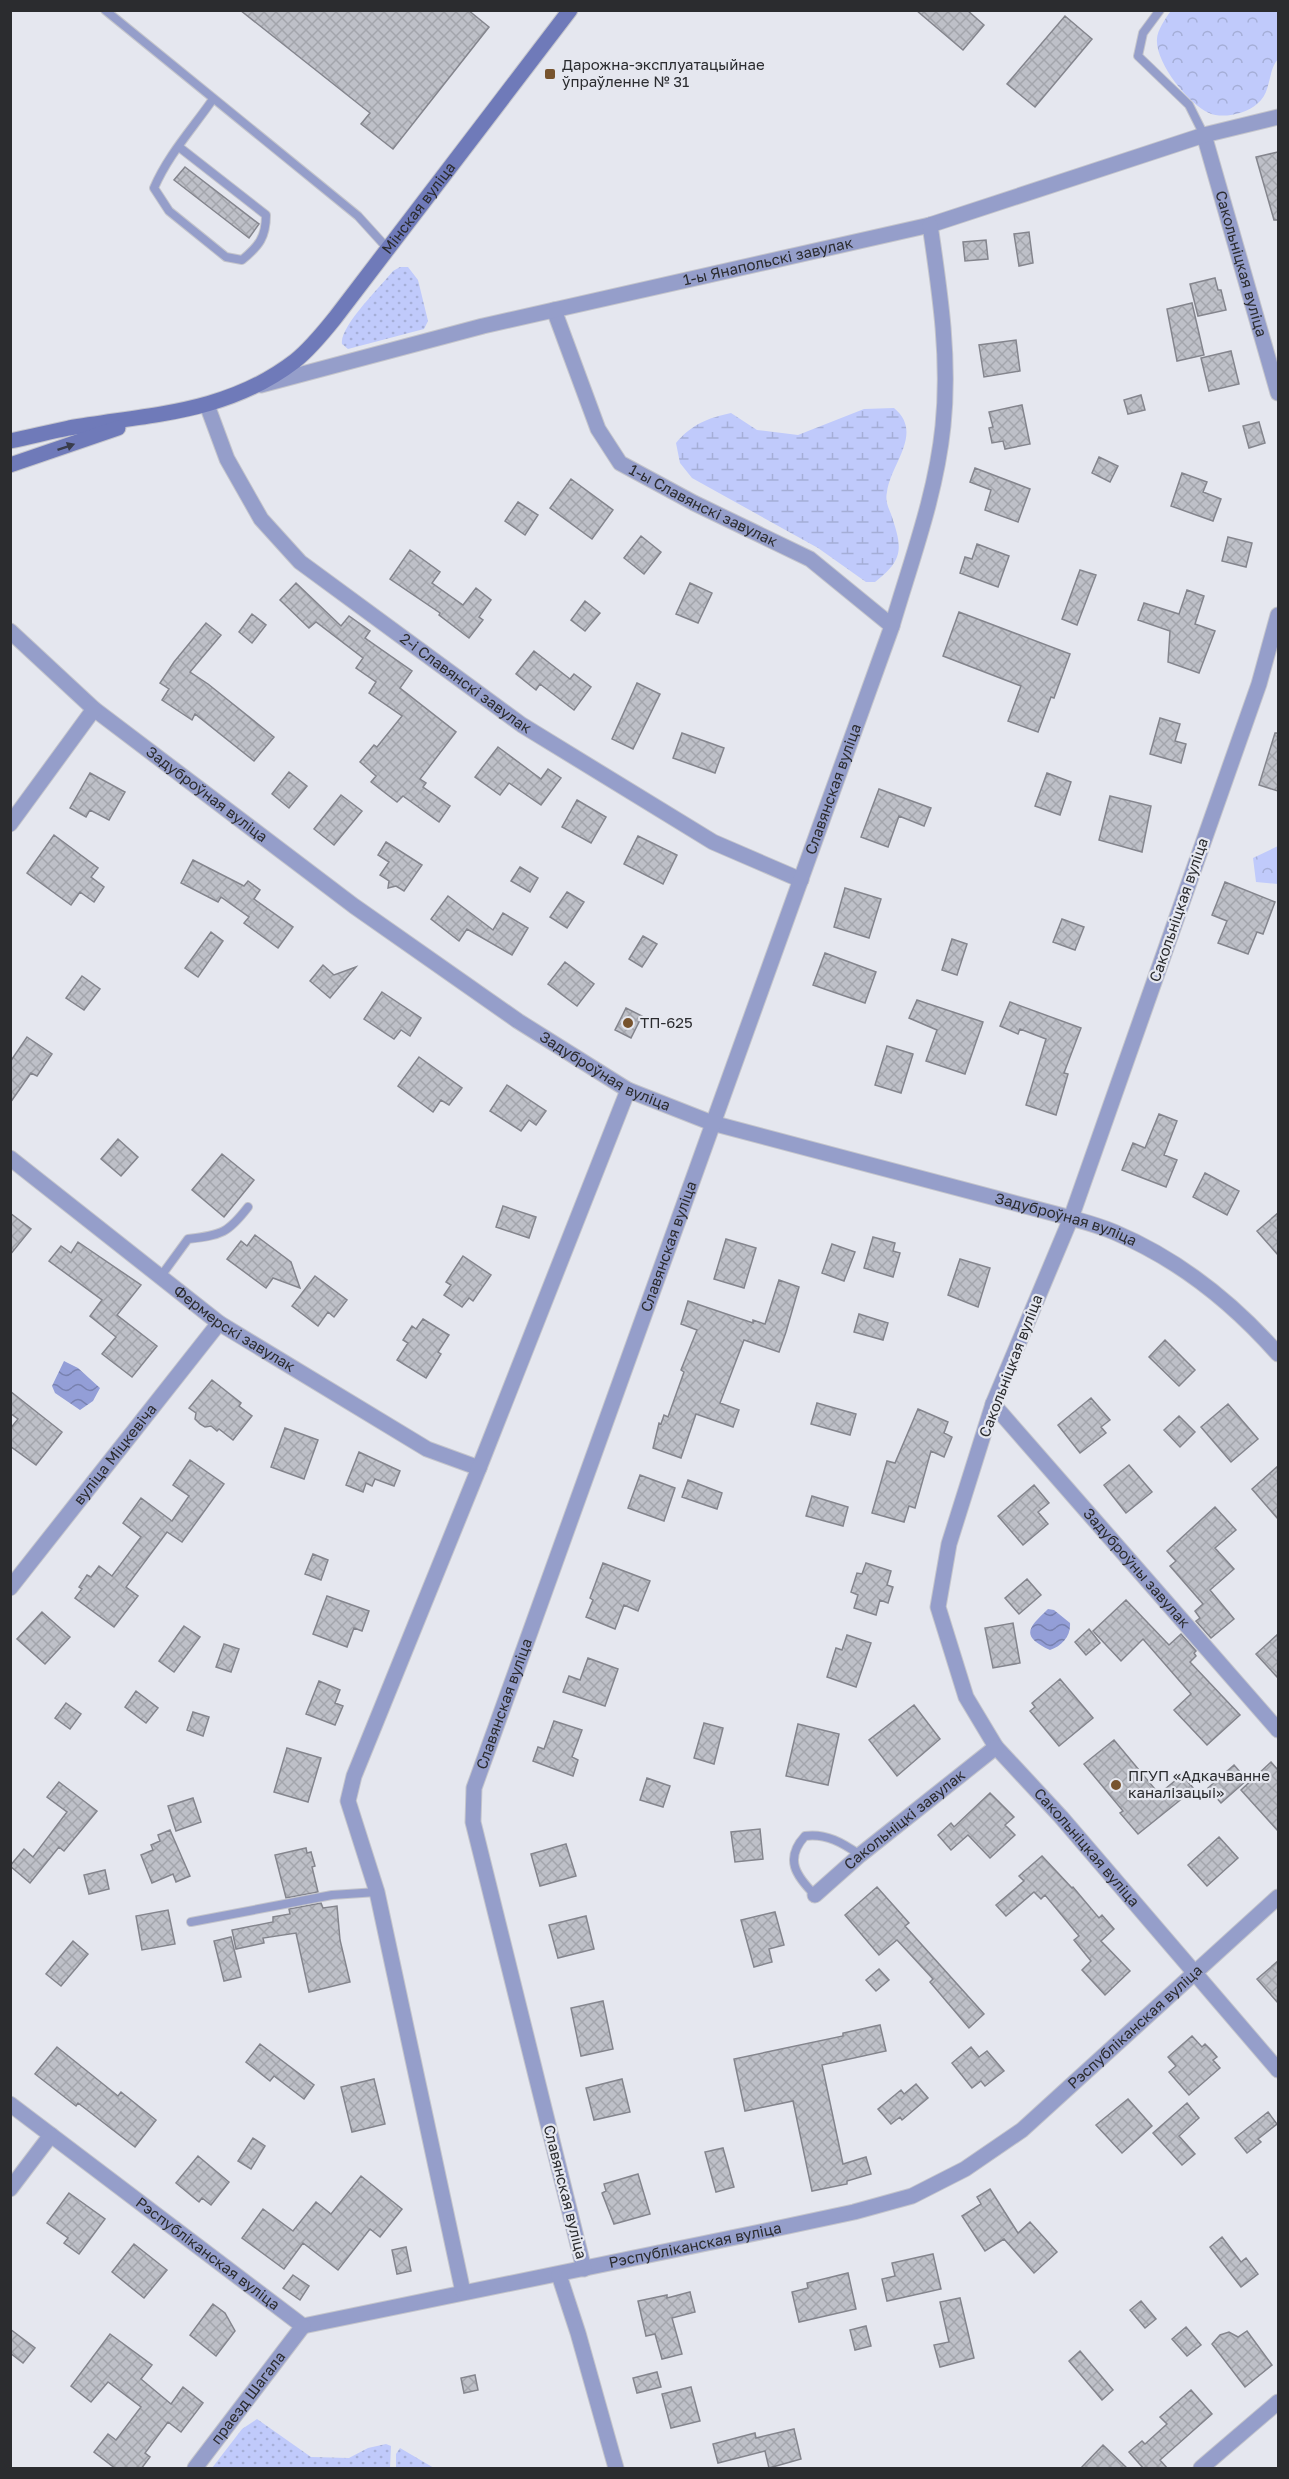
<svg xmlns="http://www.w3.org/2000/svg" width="1289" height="2479" viewBox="0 0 1289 2479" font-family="'Golos Text',sans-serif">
<defs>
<pattern id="grass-dots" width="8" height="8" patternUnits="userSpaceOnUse" patternTransform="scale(1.5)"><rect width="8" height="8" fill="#c0cafb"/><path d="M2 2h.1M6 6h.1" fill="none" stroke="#a5aed7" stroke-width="1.8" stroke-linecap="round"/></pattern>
<pattern id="forest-crowns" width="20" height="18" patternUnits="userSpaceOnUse" patternTransform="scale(1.5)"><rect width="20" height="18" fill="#c0cafb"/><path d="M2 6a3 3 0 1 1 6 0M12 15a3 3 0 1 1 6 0" fill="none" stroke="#a5aed7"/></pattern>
<pattern id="wetland-marsh" width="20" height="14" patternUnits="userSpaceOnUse" patternTransform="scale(1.5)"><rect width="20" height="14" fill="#c0cafb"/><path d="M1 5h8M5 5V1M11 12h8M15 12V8" fill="none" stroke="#a5aed7"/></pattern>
<pattern id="water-waves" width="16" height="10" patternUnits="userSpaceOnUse" patternTransform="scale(1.5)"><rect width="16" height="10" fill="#939ed7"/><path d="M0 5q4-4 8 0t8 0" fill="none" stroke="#7881af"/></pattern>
<pattern id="building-cross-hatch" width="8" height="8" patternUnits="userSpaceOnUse" patternTransform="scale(1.5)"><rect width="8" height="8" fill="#bec0c8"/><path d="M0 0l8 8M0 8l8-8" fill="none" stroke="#a3a5ac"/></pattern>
</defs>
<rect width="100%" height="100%" fill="#e5e7ef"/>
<path fill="url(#grass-dots)" d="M400,267H408L418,280L428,321L424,329L348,349L342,344C339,327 381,286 393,271Z
M257,2419L311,2457L349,2458L368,2448L386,2444L391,2446L390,2468H212L242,2429Z
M400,2448L434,2468H396V2454Z"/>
<path fill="url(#forest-crowns)" d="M1171,11H1278V59C1267,72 1272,92 1257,104C1246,114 1222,119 1209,113C1188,104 1155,62 1157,39C1157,31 1166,17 1171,11Z
M1278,846V884L1256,882L1253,858Z"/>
<path fill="url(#wetland-marsh)" d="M894,408C924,433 891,463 887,492C885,500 888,507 891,514C902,547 905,559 875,582H866L818,548L692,478L680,463L676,443C692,424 708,418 731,413L757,430L798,435L864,409Z"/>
<path fill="url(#water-waves)" d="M64,1361L78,1368L100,1388L93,1401L80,1410L55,1393L52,1386Z
M1048,1609L1054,1610L1070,1623C1071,1636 1062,1646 1050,1650C1020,1636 1028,1628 1048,1609Z"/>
<path fill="url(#building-cross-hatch)" stroke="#84858d" stroke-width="1.5" d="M240,10H468L489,27L393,149L361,124L370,113Z
M916,10H967L984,25L963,50Z
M1065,16L1092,39L1035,107L1007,84Z
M1278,152V220H1274L1256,157Z
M185,167L259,224L249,238L174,180Z
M1029,232L1033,263L1019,266L1014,234Z
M986,240L988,259L965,261L963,242Z
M1215,278L1218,290H1221L1226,310L1198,316L1190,284Z
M1192,303L1204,355L1177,361L1167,309Z
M1016,340L1020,371L984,377L979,345Z
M1231,351L1239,384L1209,391L1201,358Z
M1141,395L1145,410L1128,414L1124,400Z
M1022,405L1030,444L1005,449L1003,441L992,443L989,428L993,427L989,412Z
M1259,422L1265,443L1249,448L1243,426Z
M1099,457L1118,466L1110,482L1092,473Z
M975,468L1030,489L1018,522L985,510L991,490L970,482Z
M1182,473L1207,482L1203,492L1221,499L1213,521L1171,506Z
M571,479L613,510L592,539L550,508Z
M518,502L538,515L525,535L505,521Z
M641,536L661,552L644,574L624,558Z
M1228,537L1252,543L1246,567L1222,561Z
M977,544L1009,556L998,587L960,573L965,557L972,559Z
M410,550L440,572L432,583L463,605L476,588L491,600L479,617L483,620L469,638L439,615L440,613L390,579Z
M1080,570L1096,575L1077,625L1062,619Z
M296,583L341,626L349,616L370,631L365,638L412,671L400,688L456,732L420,779L426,783L423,787L450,806L439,822L403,796L397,802L371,782L376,776L360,762L374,745L377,747L402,716L369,693L376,682L356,668L363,658L316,622L309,628L280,600Z
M690,583L712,593L698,623L676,614Z
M1187,590L1204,596L1195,624L1215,631L1199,673L1168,662L1170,631L1138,620L1144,603L1179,614Z
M585,601L600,613L585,631L571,620Z
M959,612L1070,654L1054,698L1051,697L1038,732L1008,721L1021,686L943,656Z
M252,614L266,625L252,643L239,632Z
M206,623L221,635L190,672L208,684L274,737L254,761L195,714L192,720L162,700L169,689L160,683L174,662Z
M534,651L570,679L574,674L591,687L574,710L540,684L536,690L516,674Z
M637,683L660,694L633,749L612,739Z
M1160,718L1180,724L1175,741L1186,744L1181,763L1150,754Z
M682,733L724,748L715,773L673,758Z
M1275,733H1278V791L1259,785Z
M498,747L541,779L548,769L561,778L541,805L509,783L500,795L475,777Z
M289,772L307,786L289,808L272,794Z
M90,773L125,792L109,820L90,810L86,817L70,808Z
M1047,773L1071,782L1060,815L1035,806Z
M879,789L931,808L924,826L899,816L888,847L861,837Z
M341,795L362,811L334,845L314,829Z
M1110,796L1151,806L1142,852L1099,840Z
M577,800L606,817L591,843L562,827Z
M54,835L98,868L91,877L104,887L94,902L80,892L71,905L27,873Z
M638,836L677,855L663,884L624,864Z
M386,842L422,865L404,891L396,886L388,888L389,881L380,875L389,862L378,855Z
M193,860L244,886L248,881L260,890L254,899L293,927L278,948L244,923L249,917L221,897L218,902L181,883Z
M520,867L538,878L530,892L511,881Z
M1225,882L1275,902L1263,934L1257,932L1248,954L1218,943L1227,921L1212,915Z
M845,888L881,899L869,938L834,927Z
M567,892L584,902L567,928L550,917Z
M448,896L493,930L503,913L528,928L512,955L467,929L459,941L431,919Z
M1062,919L1084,927L1075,950L1053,942Z
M211,932L223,941L198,977L185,968Z
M643,936L657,944L642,967L629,959Z
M952,939L967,944L957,975L942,970Z
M825,953L876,972L865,1003L813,985Z
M565,962L594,984L577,1006L548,984Z
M323,965L334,975L356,967L330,998L310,981Z
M82,976L100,989L84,1010L66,998Z
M382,992L421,1018L410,1036L401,1030L394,1039L364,1019Z
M917,1000L983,1022L965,1074L926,1061L937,1030L909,1018Z
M1010,1002L1081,1028L1064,1073L1068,1074L1056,1115L1026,1105L1046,1039L1020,1029L1018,1034L1000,1026Z
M626,1008L642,1016L631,1038L615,1030Z
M27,1037L52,1054L37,1076L31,1073L10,1103V1062Z
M887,1046L913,1054L901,1093L875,1085Z
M419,1057L462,1088L449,1105L441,1100L433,1112L398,1086Z
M507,1085L546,1111L536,1125L529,1120L521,1131L490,1111Z
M1159,1114L1177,1121L1164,1155L1177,1160L1166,1187L1122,1170L1133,1143L1145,1148Z
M118,1139L138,1157L121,1176L101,1159Z
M222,1154L254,1180L224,1217L192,1190Z
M1205,1173L1239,1191L1227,1215L1193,1197Z
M503,1206L536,1217L529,1238L496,1227Z
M10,1213L31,1229L10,1255Z
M1278,1213V1255L1257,1231Z
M255,1235L291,1262L300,1288L273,1278L266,1288L227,1259L241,1241L247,1246Z
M873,1237L895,1243L893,1251L900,1253L893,1277L864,1268Z
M726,1239L756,1248L744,1288L714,1279Z
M78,1242L141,1285L117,1315L157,1346L132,1377L102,1354L116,1337L90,1316L102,1300L49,1261L61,1246L71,1253Z
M832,1244L855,1252L844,1281L822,1273Z
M463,1256L491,1275L473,1301L469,1298L462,1307L444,1295L451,1285L446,1282Z
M960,1259L990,1268L978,1307L948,1295Z
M315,1276L347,1300L334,1317L328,1312L318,1326L292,1306Z
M779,1280L799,1287L786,1332L779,1352L744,1340L720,1403L739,1410L733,1427L696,1414L681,1458L653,1448L659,1423L661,1424L664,1415L668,1417L684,1372L681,1370L697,1330L681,1324L688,1301L753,1323V1320L765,1324Z
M859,1314L888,1323L883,1340L854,1332Z
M423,1319L449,1335L438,1352L441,1354L426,1378L397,1360L408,1343L403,1340L412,1326L416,1329Z
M1165,1340L1195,1370L1179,1386L1149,1357Z
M212,1380L241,1403L239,1406L252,1416L233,1440L219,1429L217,1431L211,1426L205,1427L200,1424L195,1419L196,1413L189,1408Z
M10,1391L62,1432L36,1465L10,1446V1429L18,1419L10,1413Z
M1091,1398L1110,1420L1101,1427L1106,1433L1080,1453L1058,1425Z
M817,1403L856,1414L850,1435L811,1424Z
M1228,1404L1258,1439L1231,1462L1201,1427Z
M918,1409L948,1422L944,1433L952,1437L944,1457L931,1451L915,1508L909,1506L904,1522L872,1513L887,1461L895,1463Z
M1179,1416L1195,1432L1180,1447L1164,1430Z
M285,1428L318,1440L304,1479L271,1467Z
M359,1452L400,1471L394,1486L375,1479L372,1486L366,1483L363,1492L346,1485Z
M190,1460L224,1484L182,1542L167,1532L126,1587L138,1596L114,1627L75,1598L82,1589L79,1587L87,1575L91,1577L99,1566L112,1576L141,1537L123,1523L141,1498L172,1521L189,1496L173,1485Z
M1129,1465L1152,1492L1126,1513L1104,1485Z
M1278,1466V1519L1252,1489Z
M640,1475L675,1488L664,1521L628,1508Z
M688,1480L722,1493L717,1509L682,1497Z
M1034,1485L1049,1503L1038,1512L1048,1524L1023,1545L998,1516Z
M812,1496L848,1507L843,1526L806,1516Z
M1215,1507L1236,1530L1215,1548L1234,1569L1210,1590L1234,1619L1211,1638L1196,1621L1200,1618L1195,1611L1203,1604L1170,1566L1176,1561L1167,1551Z
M313,1554L328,1560L321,1580L305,1574Z
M603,1563L650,1581L638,1611L624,1605L615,1629L586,1617L593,1600L590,1598Z
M866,1563L891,1571L887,1585L893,1587L888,1603L880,1600L876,1615L854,1608L858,1595L851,1592L857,1573L862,1574Z
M1027,1579L1041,1595L1019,1614L1005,1598Z
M327,1596L369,1611L362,1631L354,1628L347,1647L313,1634Z
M1126,1600L1169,1645L1181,1634L1196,1651L1194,1653L1196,1656L1190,1662L1240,1715L1207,1745L1174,1710L1191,1694L1143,1639L1121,1661L1093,1631Z
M42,1612L70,1637L45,1664L17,1639Z
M1013,1623L1020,1663L993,1668L985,1628Z
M184,1626L200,1637L174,1672L159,1661Z
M1089,1629L1100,1643L1086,1655L1075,1642Z
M1278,1634V1678L1256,1654Z
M847,1635L871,1643L856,1687L827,1677L836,1648L842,1650Z
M224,1644L239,1649L231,1672L216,1667Z
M588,1658L618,1669L605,1706L563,1692L569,1676L580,1680Z
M1060,1679L1093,1718L1059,1746L1030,1711L1035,1707L1032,1703Z
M319,1681L340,1690L335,1703L343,1706L335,1725L306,1714Z
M136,1691L158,1708L146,1723L125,1707Z
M66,1703L81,1714L70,1729L55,1718Z
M914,1705L940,1739L897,1776L869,1740Z
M193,1712L209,1717L203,1736L187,1730Z
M554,1721L582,1730L572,1757L578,1760L573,1776L533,1761L538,1747L544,1749Z
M704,1723L723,1728L714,1764L694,1758Z
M798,1724L839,1734L828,1785L786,1776Z
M1114,1740L1159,1794L1182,1775L1194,1789L1138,1834L1120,1813L1123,1811L1084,1764Z
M287,1748L321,1758L308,1802L274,1792Z
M1271,1762L1278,1770V1831L1241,1790Z
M1234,1765L1247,1780L1221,1803L1208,1788Z
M647,1778L670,1786L663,1807L640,1800Z
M59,1782L97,1811L64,1851L59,1847L30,1883L10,1866L24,1849L33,1857L67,1812L47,1797Z
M990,1793L1014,1817L1005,1825L1015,1835L990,1858L968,1835L951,1850L938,1835L951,1823L954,1827Z
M193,1798L201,1822L176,1831L168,1806Z
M760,1829L763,1859L735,1862L731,1832Z
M170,1830L190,1876L176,1882L173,1874L152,1883L141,1855L153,1850L151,1845L160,1841L158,1835Z
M1219,1837L1238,1858L1207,1886L1188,1865Z
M566,1844L576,1876L540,1886L531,1854Z
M306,1848L307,1853L311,1852L315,1866L312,1867L318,1892L286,1898L275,1855Z
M1042,1856L1072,1888L1073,1887L1099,1918L1102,1915L1114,1929L1101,1941L1130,1971L1105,1995L1082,1970L1091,1961L1074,1940L1079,1936L1045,1895L1041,1899L1034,1892L1006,1916L996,1905L1024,1881L1019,1876Z
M105,1870L109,1889L89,1894L84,1875Z
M877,1887L909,1923L905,1926L984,2014L969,2028L930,1982L933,1979L897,1940L879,1955L845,1915Z
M321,1903L323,1908L337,1906L340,1940L350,1982L309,1992L296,1933L263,1938L264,1943L236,1949L232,1930L273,1922V1917L290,1914L289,1909Z
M168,1910L175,1944L142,1950L136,1916Z
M775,1912L784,1945L769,1949L772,1962L754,1967L741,1920Z
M586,1916L594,1949L558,1958L549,1925Z
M231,1937L241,1977L224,1981L214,1941Z
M73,1941L88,1954L61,1986L46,1974Z
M1278,1961V2003L1257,1979Z
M879,1969L889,1980L876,1991L866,1980Z
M603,2001L613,2049L581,2056L571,2008Z
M880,2025L886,2051L822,2065L843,2164L866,2157L871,2174L847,2181V2184L812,2191L793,2101L745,2111L734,2059L843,2036V2033Z
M1192,2036L1202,2047L1205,2044L1211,2050L1217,2057L1213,2060L1220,2068L1189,2095L1169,2072L1176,2066L1168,2057Z
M260,2044L314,2085L304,2099L274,2076L270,2081L246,2062Z
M57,2047L118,2096L121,2092L156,2120L135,2147L78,2103L76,2106L35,2074Z
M971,2047L979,2057L987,2051L1004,2071L985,2086L981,2081L972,2088L952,2063Z
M374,2079L385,2124L352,2132L341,2087Z
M622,2079L630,2112L594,2120L586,2088Z
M916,2084L928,2098L902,2120L900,2117L891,2124L878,2109L901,2090L904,2094Z
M1128,2099L1152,2126L1122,2153L1096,2125Z
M1187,2103L1199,2118L1179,2136L1195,2154L1182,2165L1153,2133Z
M1268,2112L1277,2124L1258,2139L1261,2142L1247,2153L1235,2138Z
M253,2138L265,2146L251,2169L238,2161Z
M723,2148L734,2187L716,2192L705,2152Z
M198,2156L229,2182L211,2205L202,2198L199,2202L176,2183Z
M638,2174L650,2214L614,2224L602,2193L606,2191L604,2184Z
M361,2176L402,2209L380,2237L370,2229L338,2270L303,2243L284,2269L242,2238L263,2209L293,2231L316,2202L331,2214Z
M990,2189L1018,2233L1030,2222L1057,2252L1034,2273L1004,2239L985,2251L962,2216L981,2204L977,2197Z
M69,2193L105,2219L79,2254L64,2243L68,2238L47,2223Z
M1222,2237L1241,2262L1246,2258L1258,2274L1241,2287L1210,2247Z
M134,2244L167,2270L144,2298L112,2272Z
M406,2247L411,2271L397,2274L392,2250Z
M933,2254L941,2289L887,2301L882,2279L895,2276L892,2263Z
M848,2273L856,2309L799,2322L792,2292L808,2288L807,2283Z
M293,2275L309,2286L300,2300L283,2288Z
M690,2292L695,2312L672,2318L682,2354L662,2359L655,2334L646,2336L638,2301L667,2295V2298Z
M960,2298L974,2358L940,2367L934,2345L949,2342L940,2302Z
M1141,2301L1156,2319L1145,2328L1130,2310Z
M213,2304L225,2313L235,2331L216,2356L190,2335Z
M866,2326L871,2346L855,2350L850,2330Z
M1186,2327L1201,2345L1187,2356L1172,2339Z
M10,2329L35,2348L23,2363L10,2353Z
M1247,2331L1272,2365L1245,2387L1212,2344L1220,2335L1229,2332L1238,2337Z
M110,2334L152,2365L141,2379L171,2404L183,2387L203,2403L181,2432L168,2422L145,2453L150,2457L141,2469H116L94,2452L108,2434L116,2440L141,2407L108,2382L91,2402L71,2386Z
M1080,2351L1113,2390L1102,2400L1069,2361Z
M657,2372L661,2387L637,2393L633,2378Z
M475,2375L478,2390L464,2393L461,2378Z
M691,2387L700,2421L671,2428L662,2394Z
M1191,2390L1212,2414L1160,2460L1168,2469H1144L1129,2452L1142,2441L1145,2444L1167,2424L1160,2417Z
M794,2429L801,2459L769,2468L765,2451L718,2463L713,2444L755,2433L756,2438Z
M1103,2445L1128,2469H1080Z"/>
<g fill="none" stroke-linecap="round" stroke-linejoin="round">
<g stroke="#c4c5cc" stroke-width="10">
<path id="lane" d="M105,10L358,216L388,249
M1160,10L1143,33L1138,56L1189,105L1204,135
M179,147L266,215C266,237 259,246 242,260L226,257L169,211L154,188C168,155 193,128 213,99
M161,1276L188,1239C222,1235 228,1233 248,1207
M815,1895C796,1876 784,1859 805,1836C826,1833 843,1843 860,1855
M191,1922L332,1895L377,1892"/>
</g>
<g stroke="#c4c5cc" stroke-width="17">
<g id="street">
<path id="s1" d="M1204,135L1278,393"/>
<path id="s2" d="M554,310L598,429L620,463L694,503L810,559L892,626"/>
<path id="s3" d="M261,385L483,326L930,225L1204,135L1278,117"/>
<path id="s4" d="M207,405L227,459L261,519L300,562L522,725L713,842L801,880"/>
<path id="s5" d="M1278,615L1259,684L1071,1218L993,1404L949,1544L938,1607L966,1697L996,1747L1061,1817L1278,2070"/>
<path id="s6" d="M10,631L94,709L354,906L518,1021L628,1090L712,1123L1071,1218C1085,1222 1100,1226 1114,1232C1178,1259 1233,1303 1278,1354"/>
<path d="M10,824L94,709"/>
<path id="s7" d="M10,1158L219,1323L427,1449L479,1468"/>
<path id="s8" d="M993,1404L1278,1730"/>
<path id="s9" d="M10,1588L219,1323"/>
<path id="s10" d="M815,1895L860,1855L996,1747"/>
<path id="s11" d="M10,2104L303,2326L765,2231L854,2212L912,2196L965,2169L1022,2130L1278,1897"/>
<path d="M10,2189L51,2135"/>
<path id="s12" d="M584,2269L473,1822L474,1788L892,626C911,561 936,495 943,426C950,358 940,293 930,225"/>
<path d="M559,2275L578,2333L616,2468"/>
<path d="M463,2292L377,1892L348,1801L354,1776L479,1468L628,1090"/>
<path id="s13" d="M195,2468L303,2326"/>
<path d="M1201,2468L1278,2402"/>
</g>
</g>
<g stroke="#c4c5cc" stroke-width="17">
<g id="secondary">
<path id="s14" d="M10,441C30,437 49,432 69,428C149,414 226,414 295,361C310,349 323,333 335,318L570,10"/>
<path d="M10,465L118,428"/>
</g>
</g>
<use href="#lane" stroke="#959eca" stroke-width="8"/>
<use href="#street" stroke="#959eca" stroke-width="15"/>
<use href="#secondary" stroke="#6f7ab9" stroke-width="15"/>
</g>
<defs><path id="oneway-solid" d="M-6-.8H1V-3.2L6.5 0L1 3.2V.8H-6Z" transform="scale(1.5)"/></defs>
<use fill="#393c4b" href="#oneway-solid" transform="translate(66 447) rotate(-19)"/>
<g fill="#77532d" stroke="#e5e7ef" stroke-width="2">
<rect x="544" y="68" width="12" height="12" rx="3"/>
<circle cx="628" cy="1023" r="6"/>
<circle cx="1116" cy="1785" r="6"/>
</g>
<g text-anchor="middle" stroke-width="4.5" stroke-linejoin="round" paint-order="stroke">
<g font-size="15" fill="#2b2c2f" stroke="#e5e7ef" text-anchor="start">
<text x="562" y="70">Дарожна-эксплуатацыйнае<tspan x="562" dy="17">ўпраўленне № 31</tspan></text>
<text x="640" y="1028">ТП-625</text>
<text x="1128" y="1781">ПГУП «Адкачванне<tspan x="1128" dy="17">каналізацыі»</tspan></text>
</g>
<g font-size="15" fill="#2b2c2f" stroke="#e5e7ef">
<text dy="5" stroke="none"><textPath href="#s14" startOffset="496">Мінская вуліца</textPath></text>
<text dy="5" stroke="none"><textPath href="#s3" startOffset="522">1-ы Янапольскі завулак</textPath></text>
<text dy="5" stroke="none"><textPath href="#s1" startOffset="134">Сакольніцкая вуліца</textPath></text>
<text dy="5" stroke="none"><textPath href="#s2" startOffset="261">1-ы Славянскі завулак</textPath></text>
<text dy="5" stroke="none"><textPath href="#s4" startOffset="390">2-і Славянскі завулак</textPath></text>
<text dy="5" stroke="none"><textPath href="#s12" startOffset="1556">Славянская вуліца</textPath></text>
<text dy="5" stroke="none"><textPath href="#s6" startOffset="256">Задуброўная вуліца</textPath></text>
<text transform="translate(1179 910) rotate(-71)" y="5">Сакольніцкая вуліца</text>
<text dy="5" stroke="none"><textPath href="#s6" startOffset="742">Задуброўная вуліца</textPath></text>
<text dy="5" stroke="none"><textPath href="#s6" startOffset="1228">Задуброўная вуліца</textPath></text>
<text dy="5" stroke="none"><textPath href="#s12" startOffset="1070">Славянская вуліца</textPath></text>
<text dy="5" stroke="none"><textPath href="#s7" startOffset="282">Фермерскі завулак</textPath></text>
<text transform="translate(1011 1366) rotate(-69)" y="5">Сакольніцкая вуліца</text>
<text dy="5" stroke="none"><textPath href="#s9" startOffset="170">вуліца Міцкевіча</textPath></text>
<text dy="5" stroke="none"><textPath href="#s8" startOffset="218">Задуброўны завулак</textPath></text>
<text dy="5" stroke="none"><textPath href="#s12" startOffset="584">Славянская вуліца</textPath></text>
<text dy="5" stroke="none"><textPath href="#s10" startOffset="117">Сакольніцкі завулак</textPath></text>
<text dy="5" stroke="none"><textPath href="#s5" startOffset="1338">Сакольніцкая вуліца</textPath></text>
<text dy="5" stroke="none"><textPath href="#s11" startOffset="1272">Рэспубліканская вуліца</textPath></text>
<text transform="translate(565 2192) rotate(76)" y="5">Славянская вуліца</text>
<text dy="5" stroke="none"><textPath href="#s11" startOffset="768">Рэспубліканская вуліца</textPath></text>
<text dy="5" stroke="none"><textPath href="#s11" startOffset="248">Рэспубліканская вуліца</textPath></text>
<text dy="5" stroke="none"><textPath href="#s13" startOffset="88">праезд Шагала</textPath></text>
</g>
</g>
<rect width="1289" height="2479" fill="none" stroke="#2b2c2f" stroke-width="24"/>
</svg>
